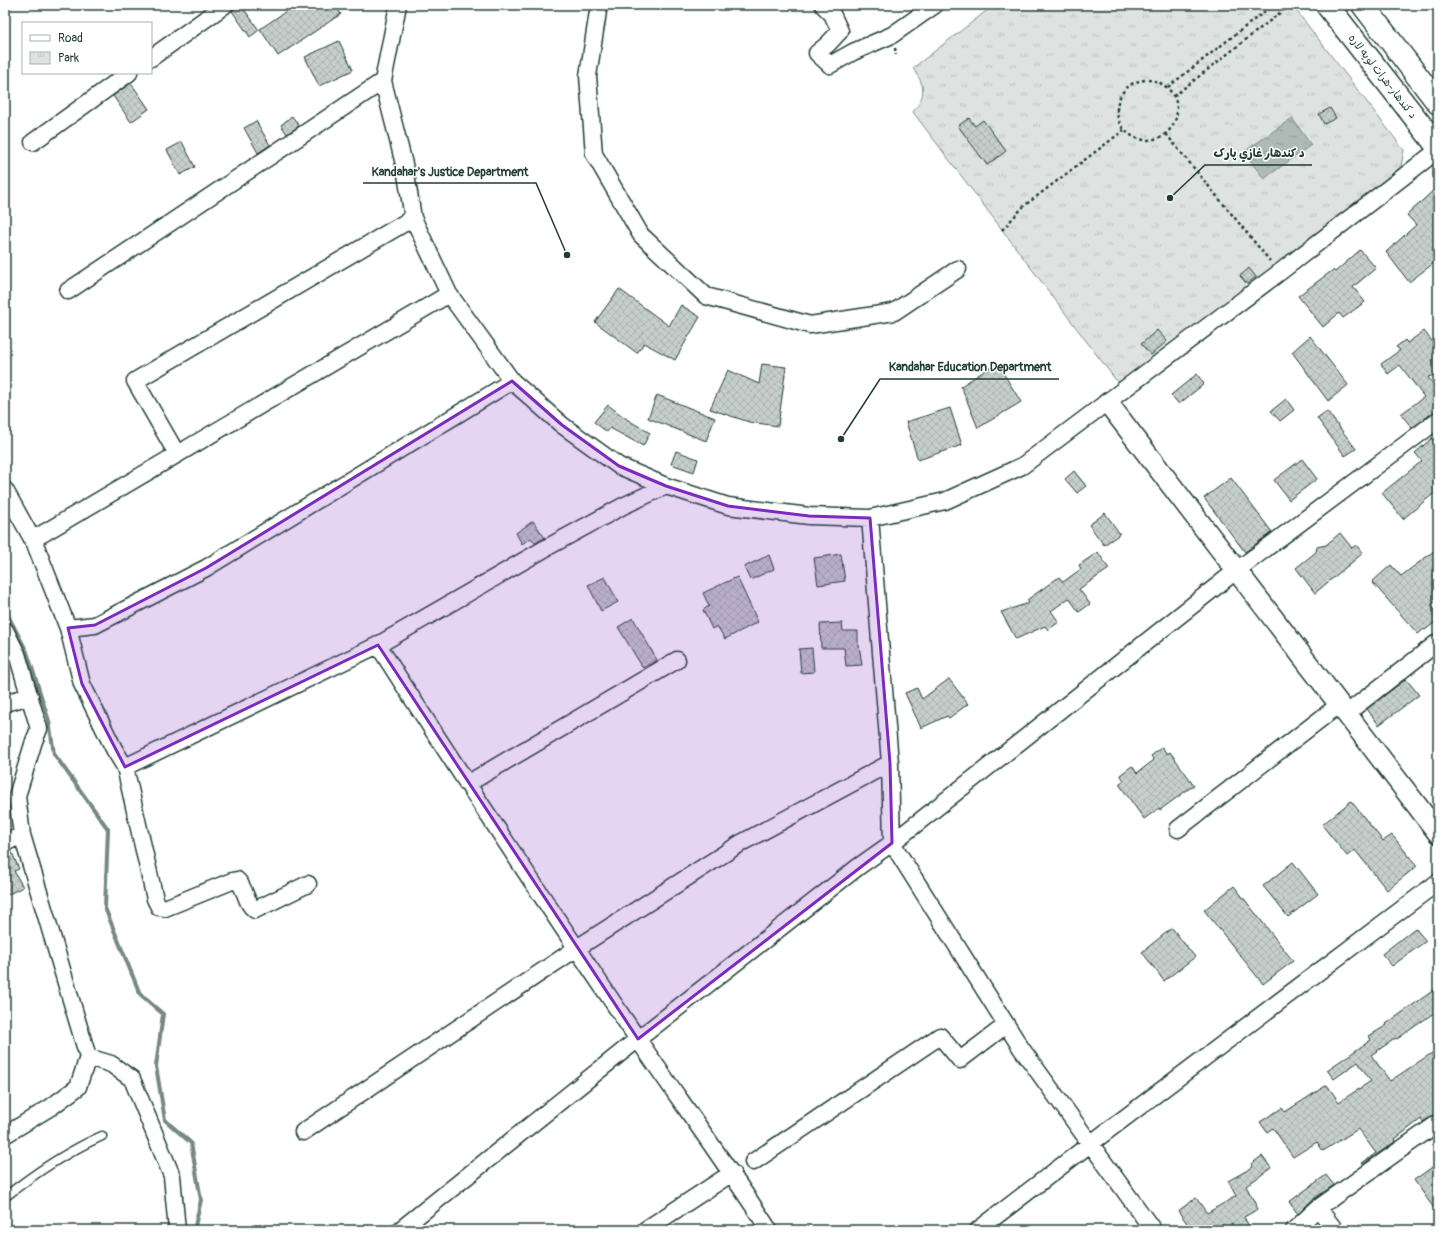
<svg xmlns="http://www.w3.org/2000/svg" width="1443" height="1235" viewBox="0 0 1443 1235" font-family="Pangolin,'Playpen Sans Arabic',sans-serif">
<defs>
<pattern id="park-tufts" width="24" height="20" patternUnits="userSpaceOnUse"><rect width="24" height="20" fill="#dee3e2"/><path d="M3 7l-1-3M5 7V3M7 7l1-3M15 17l-1-3M17 17v-4M19 17l1-3" fill="none" stroke="#bec4c2"/></pattern>
<pattern id="water-ripples" width="26" height="14" patternUnits="userSpaceOnUse"><rect width="26" height="14" fill="#afbab7"/><path d="M2 4q2-2 4 0t4 0M15 11q2-2 4 0t4 0" fill="none" stroke="#8e9896"/></pattern>
<pattern id="building-cross-hatch" width="8" height="8" patternUnits="userSpaceOnUse"><rect width="8" height="8" fill="#c7cfcc"/><path d="M0 0l8 8M0 8l8-8" fill="none" stroke="#aab3b0"/></pattern>
</defs>
<rect width="100%" height="100%" fill="#fff"/>
<filter id="ink" filterUnits="userSpaceOnUse"><feTurbulence type="fractalNoise" baseFrequency=".025" numOctaves="2"/><feDisplacementMap in="SourceGraphic" scale="8" xChannelSelector="R" yChannelSelector="G"/><feConvolveMatrix kernelMatrix="1 2 1 2 8 2 1 2 1" color-interpolation-filters="sRGB"/></filter>
<g filter="url(#ink)">
<path fill="url(#park-tufts)" stroke="#7e908b" d="M994,5H1292L1404,150L1401,167L1126,382L1121,383L1115,379L913,112C927,93 925,87 913,68Z"/>
<path fill="url(#water-ripples)" stroke="#758883" d="M1292,118L1311,145L1264,179L1244,152Z"/>
<g fill="none" stroke-linecap="round" stroke-linejoin="round">
<path stroke="#758883" stroke-width="4" d="M5,610L27,652L49,721L54,754L108,829L105,908L140,994L163,1014L156,1066L165,1120L191,1143L201,1200L194,1230"/>
</g>
<path fill="url(#building-cross-hatch)" stroke="#1f3d34" d="M239,5H241L259,30L250,37L232,11Z
M295,5H335L341,14L278,56L260,29Z
M339,41L353,70L319,86L305,57Z
M131,83L149,109L131,122L113,96Z
M1330,108L1336,118L1324,124L1319,114Z
M292,116L299,126L287,134L281,125Z
M969,118L975,126L983,120L1006,151L987,165L958,126Z
M256,121L270,145L258,153L244,128Z
M182,142L195,167L180,175L167,150Z
M1438,186V260L1409,282L1386,252L1416,225L1407,215Z
M1360,250L1376,268L1353,287L1365,302L1343,318L1339,313L1323,327L1298,296L1333,270L1335,272Z
M1249,268L1256,277L1247,284L1240,276Z
M619,289L669,326L681,305L700,317L675,360L644,343L637,353L595,322Z
M1157,330L1167,341L1151,355L1141,344Z
M1424,331L1438,349V374L1428,377L1438,390V409L1412,428L1401,414L1424,397L1400,365L1388,374L1381,364L1400,350L1396,347L1405,340L1407,343Z
M1310,336L1348,385L1328,401L1292,352Z
M997,363L1021,402L978,428L961,386Z
M762,364L786,367L778,426L749,422L710,409L728,370L759,384Z
M1197,374L1204,384L1179,404L1171,395Z
M657,395L715,418L706,441L648,418Z
M1286,399L1294,410L1280,421L1271,411Z
M608,405L628,420L650,433L643,446L610,428L607,432L594,422Z
M950,408L962,445L918,460L906,422Z
M1327,411L1356,449L1345,456L1317,418Z
M1432,438L1438,445V479L1433,483L1438,488V490L1403,519L1382,493L1422,461L1415,453Z
M676,451L698,459L694,472L671,464Z
M1302,459L1317,479L1289,500L1274,480Z
M1074,471L1086,486L1077,493L1065,479Z
M1231,478L1272,532L1245,552L1204,498Z
M1105,513L1120,534L1104,545L1089,525Z
M533,521L545,538L535,543L531,538L522,544L516,533Z
M1340,533L1352,548L1356,545L1363,553L1315,593L1296,568L1316,552L1317,547L1326,545Z
M1438,548V599L1431,605L1438,614V620L1425,630L1424,629L1418,634L1372,582L1391,565L1401,576Z
M1098,552L1109,569L1079,589L1090,604L1079,612L1069,598L1051,611L1059,622L1048,630L1045,626L1016,639L1001,612L1029,603L1027,600L1059,577L1063,582L1081,569L1079,565Z
M841,554L845,581L818,585L814,558Z
M769,555L774,569L750,580L744,567Z
M605,577L618,602L601,611L588,585Z
M737,577L758,622L725,639L717,626L712,629L703,610L709,606L703,593Z
M633,618L657,660L643,668L618,627Z
M842,623L843,631H858V645H859L862,665L846,666L844,648H821L820,624Z
M812,648L814,672L801,673L799,649Z
M949,679L968,704L949,718L947,716L921,728L905,693L917,688L922,699Z
M1406,679L1419,695L1379,725L1367,709Z
M1162,747L1167,754L1170,752L1194,785L1160,810L1159,808L1144,819L1119,784L1124,780L1120,775L1132,766L1137,773L1154,760L1151,756Z
M1351,801L1383,841L1392,835L1417,866L1387,890L1355,850L1347,856L1322,825Z
M11,850L19,869L14,871L23,887L5,896V852Z
M1293,862L1318,894L1288,917L1263,886Z
M1234,886L1293,961L1263,984L1204,910Z
M1172,928L1195,957L1164,981L1142,952Z
M1415,928L1426,941L1392,966L1382,954Z
M1438,987V1010L1397,1039L1396,1038L1371,1055L1390,1081L1438,1049V1114L1433,1115L1423,1122L1421,1119L1395,1139L1396,1141L1363,1164L1362,1163L1376,1153L1358,1129L1323,1151L1317,1142L1293,1157L1273,1128L1267,1132L1260,1122L1282,1108L1285,1112L1327,1085L1339,1102L1371,1081L1358,1062L1334,1079L1327,1070L1371,1040L1369,1036L1387,1025L1386,1024Z
M1262,1156L1271,1168L1246,1186L1258,1209L1244,1217L1251,1230H1192L1178,1211L1196,1198L1207,1213L1236,1196L1228,1181L1253,1167L1251,1164Z
M1438,1163V1214L1414,1180Z
M1326,1175L1334,1185L1312,1200L1298,1214L1289,1202Z"/>
<g fill="none" stroke-linecap="round" stroke-linejoin="round">
<g stroke="#1f3d34" stroke-width="11">
<path id="service" d="M5,1197C35,1173 66,1152 102,1136"/>
</g>
<g stroke="#1f3d34" stroke-width="19">
<path id="minor" d="M398,5L383,81L405,168L413,218L449,294L512,381L562,425L619,466L666,486L728,506L809,516L870,518L945,501L1022,466L1280,272L1438,150
M599,5L588,76L594,154L641,235L706,296L810,325L894,312L958,269
M823,5L832,14L840,31L828,44L817,53L830,65L853,52L892,35L935,5
M151,58L225,5
M33,142L129,73
M68,291L383,81
M177,454L135,381L413,218
M5,490L35,544L68,628L82,684L114,749L125,767L155,899L159,907L165,908L232,881L237,880C246,888 245,903 255,910L308,884
M870,518L890,763L892,843L1021,1048L1153,1230
M32,540L449,294
M68,628L95,625L206,568L512,381
M5,630L17,654L39,729L34,741L17,796L22,835L88,1057L78,1087L51,1107L5,1135
M378,645C462,777 549,908 637,1038C681,1102 727,1165 769,1230
M5,703L30,696
M1347,713L1438,642
M125,767L378,645L546,548L623,506L666,486
M467,784L677,660
M1178,829L1340,704
M5,843L22,835
M88,1057L111,1064L132,1079L172,1176L177,1230
M303,1132L577,948L741,843L890,763
M753,1162L940,1036L960,1060L1006,1025
M1318,1208L1335,1230
M400,1230L638,1039L858,867L892,843L1237,570L1438,420
M645,1230L732,1173
M978,1230L1090,1144L1438,882
M1294,1230L1318,1208L1438,1123"/>
</g>
<g stroke="#1f3d34" stroke-width="23">
<path id="tertiary" d="M1108,403L1438,833"/>
</g>
<g stroke="#1f3d34" stroke-width="25">
<path id="trunk" d="M1327,5L1438,147
M1363,5L1438,103"/>
</g>
<path stroke="#1f3d34" stroke-width="2.5" stroke-dasharray="3 3" stroke-linecap="butt" d="M895,48L896,55
M1117 110a30 30 0 1 1 60 0a30 30 0 1 1-60 0Z
M1168,87L1273,5
M1174,96L1290,5
M1166,134L1270,261
M1002,230L1024,206L1124,130"/>
<use href="#service" stroke="#fff" stroke-width="8"/>
<use href="#minor" stroke="#fff" stroke-width="16"/>
<use href="#tertiary" stroke="#fff" stroke-width="20"/>
<use href="#trunk" stroke="#fff" stroke-width="22"/>
</g>
</g>
<path fill="#7b2cbf" fill-opacity="0.2" stroke="#7b2cbf" stroke-width="3" stroke-linejoin="round" d="M512,381L562,425L619,466L666,486L728,506L809,516L870,518L890,763L892,843L638,1039L378,645L125,767L82,684L68,628L95,625L206,568Z"/>
<g text-anchor="middle" stroke-width="3" stroke-linejoin="round" paint-order="stroke">
<g font-size="11" fill="#1f3d34" stroke="#fff">
<text transform="translate(1383 76) rotate(52)" y="4">د کندهار-هرات لويه لاره</text>
</g>
</g>
<path fill="none" stroke="#1f3d34" stroke-width="1.5" d="M1170 198L1205 165H1312M567 255L536 183H363M841 439L880 379H1059"/>
<g fill="#1f3d34" stroke="#fff" stroke-width="1.5">
<circle cx="1170" cy="198" r="4"/>
<circle cx="567" cy="255" r="4"/>
<circle cx="841" cy="439" r="4"/>
</g>
<g font-size="12" text-anchor="middle" font-weight="bold" fill="#1f3d34" stroke="#fff" stroke-width="3" stroke-linejoin="round" paint-order="stroke">
<text x="1259" y="157">د کندهار غازي پارک</text>
<text x="450" y="176">Kandahar's Justice Department</text>
<text x="970" y="371">Kandahar Education Department</text>
</g>
<rect width="1443" height="1235" fill="none" stroke="#fff" stroke-width="20"/>
<rect x="10" y="10" width="1423" height="1215" fill="none" stroke="#1f3d34" stroke-width="1.5" filter="url(#ink)"/>
<rect x="22" y="22" width="130" height="52" fill="#ffffff" stroke="#a5b1ae"/>
<rect x="30" y="35" width="20" height="6" fill="#ffffff" stroke="#a5b1ae"/>
<text x="58" y="42" font-size="12" fill="#1f3d34">Road</text>
<rect x="30" y="52" width="20" height="12" fill="url(#park-tufts)" stroke="#a5b1ae"/>
<text x="58" y="62" font-size="12" fill="#1f3d34">Park</text>
</svg>
